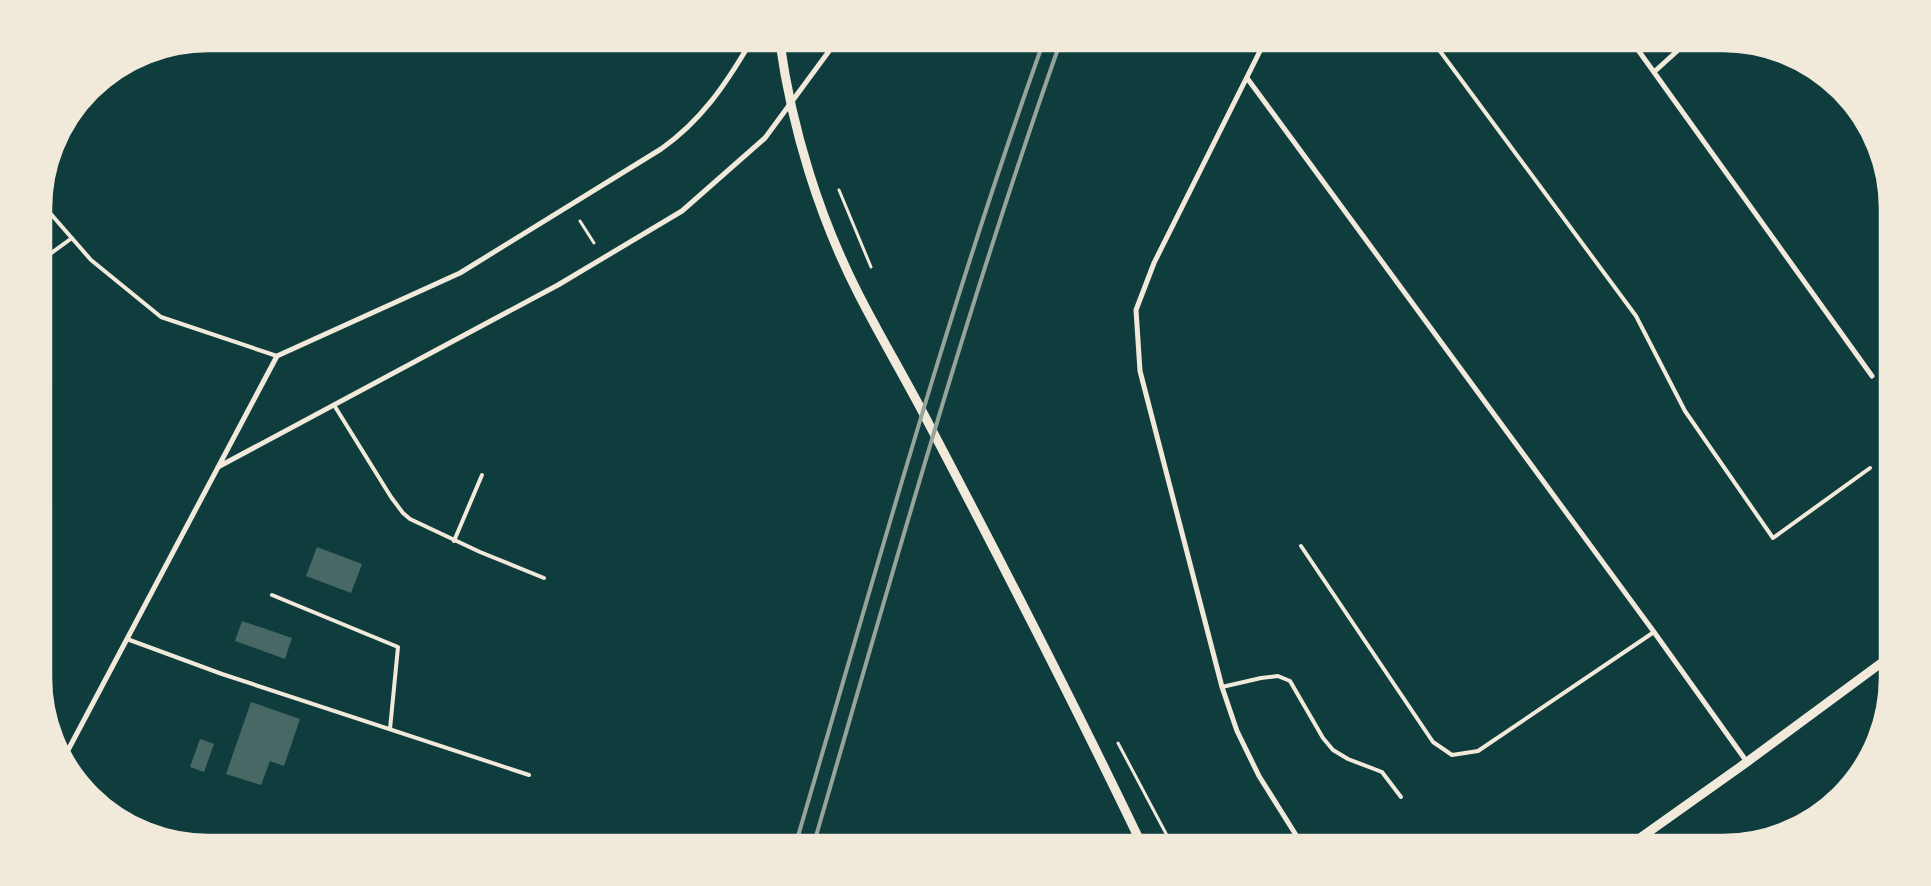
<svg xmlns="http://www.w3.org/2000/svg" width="1931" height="886" viewBox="0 0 1931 886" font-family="Quicksand,sans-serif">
<rect width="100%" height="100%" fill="#0f3d3e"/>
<path fill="#486865" d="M317,547L362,564L351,593L306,576Z
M242,621L292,638L285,659L235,641Z
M251,702L300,719L284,766L270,761L261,785L226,774Z
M200,739L214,744L204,772L190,767Z"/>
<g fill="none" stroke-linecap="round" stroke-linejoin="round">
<path stroke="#f1e9da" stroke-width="3" d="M839,190L871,267
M580,221L594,243
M1118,743L1171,843"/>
<path stroke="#f1e9da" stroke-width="4" d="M1434,43L1636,316L1685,411L1773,538L1870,468
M43,205L91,260L161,317L277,356
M43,259L72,238
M334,405L391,497L403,513L410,519L480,552L544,578
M454,541L482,475
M1301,546L1433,742L1452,755L1478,751L1654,632
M272,595L398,647L390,729
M127,639L222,674L529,775
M1222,687L1261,678L1278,676L1290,681L1323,738L1333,750L1348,759L1382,772L1401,797"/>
<path stroke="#f1e9da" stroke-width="5" d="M1264,43L1154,263L1136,310L1140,371L1222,687L1237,731L1259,776L1301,843
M1633,43L1872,376
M1654,72L1686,43
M1247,78L1654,632L1747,762
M218,467L558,285L682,211L765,138L835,43
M66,754L277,356L460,273L661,149C701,121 726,84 750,43"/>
<path stroke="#f1e9da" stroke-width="9" d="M780,43C792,129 819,217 859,295C882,340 908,383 931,428C1003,565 1074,703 1141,843
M1633,843L1747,762L1888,658"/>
<path stroke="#97a49c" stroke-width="4" d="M796,843C875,575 949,306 1043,43
M814,843C892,575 967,306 1060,43"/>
</g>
<path d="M0 0H1931V886H0ZM208 51H1723A157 157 0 0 1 1880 208V678A157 157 0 0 1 1723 835H208A157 157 0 0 1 51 678V208A157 157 0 0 1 208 51Z" fill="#f1e9da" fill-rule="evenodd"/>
<path fill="none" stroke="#f1e9da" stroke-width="2.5" d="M208 51H1723A157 157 0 0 1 1880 208V678A157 157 0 0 1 1723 835H208A157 157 0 0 1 51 678V208A157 157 0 0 1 208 51Z"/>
</svg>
